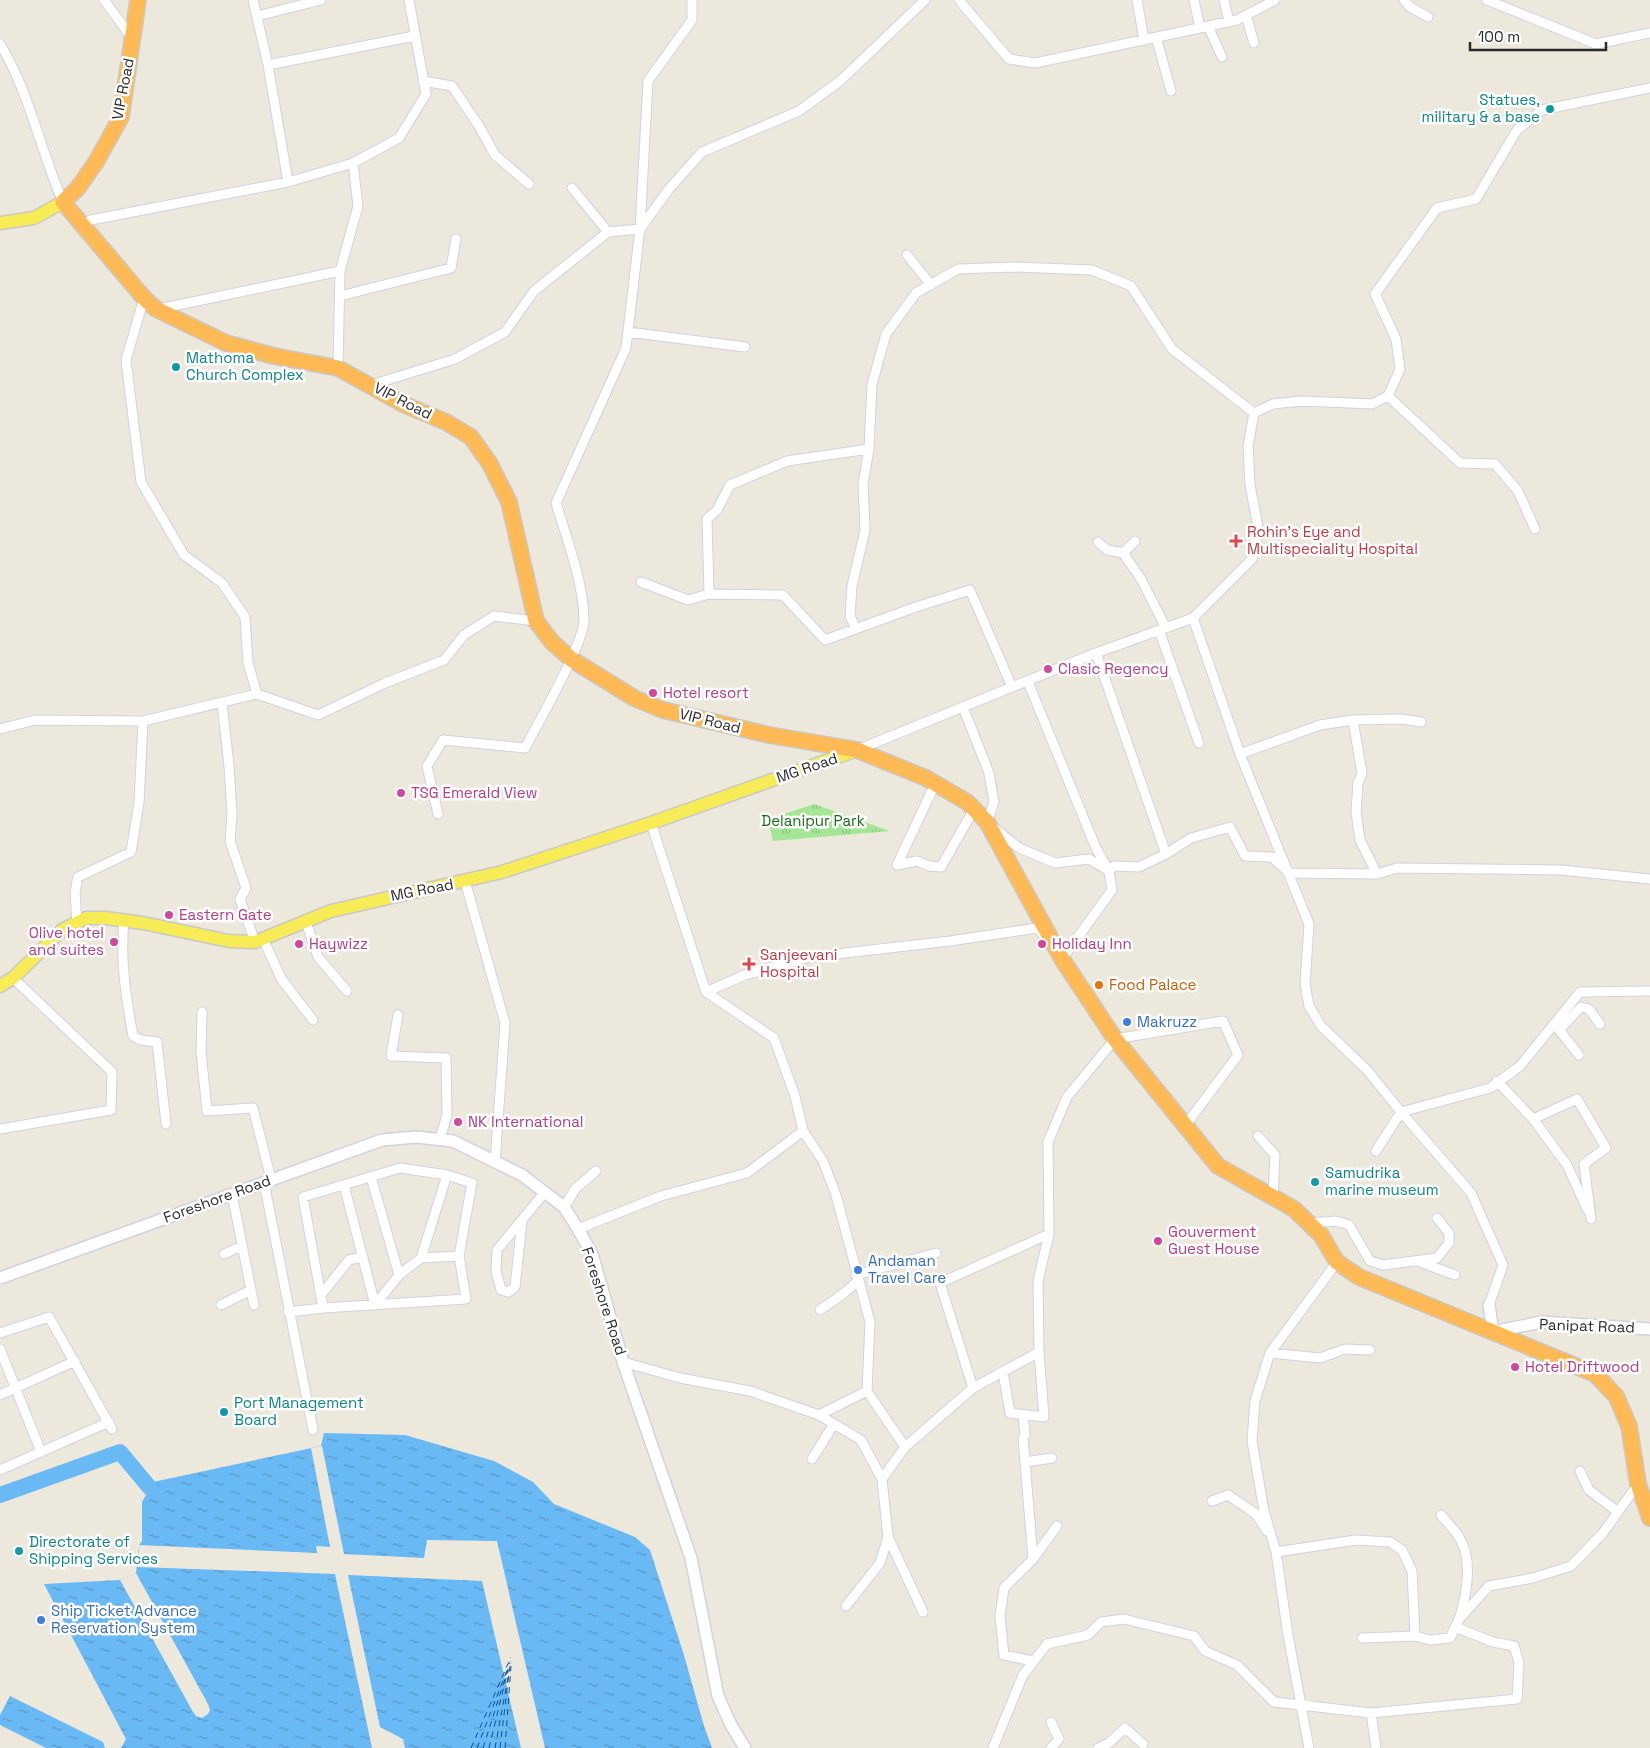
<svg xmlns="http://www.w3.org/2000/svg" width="1650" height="1748" viewBox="0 0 1650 1748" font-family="'Space Grotesk',sans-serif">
<defs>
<pattern id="park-tufts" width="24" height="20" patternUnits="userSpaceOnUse" patternTransform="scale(1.25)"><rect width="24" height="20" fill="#a4e695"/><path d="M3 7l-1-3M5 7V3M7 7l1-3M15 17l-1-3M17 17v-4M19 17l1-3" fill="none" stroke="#8dc581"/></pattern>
<pattern id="water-ripples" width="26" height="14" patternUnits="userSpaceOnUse" patternTransform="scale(1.25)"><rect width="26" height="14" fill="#69b9f4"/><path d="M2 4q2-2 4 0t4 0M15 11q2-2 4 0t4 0" fill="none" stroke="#5797c6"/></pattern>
</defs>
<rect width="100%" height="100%" fill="#ede8dc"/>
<path fill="url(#park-tufts)" d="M814,804L890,831L773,841L768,819Z"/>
<path fill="url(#water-ripples)" d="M324,1433L405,1435L494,1461L533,1482L554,1504L635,1537L650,1550L683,1652L704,1726L712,1748H121L126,1739L44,1584L120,1580L136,1573L139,1545L142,1541V1502L153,1482L321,1446Z
M10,1696L103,1742L105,1748H46L0,1725V1715Z"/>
<path fill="#ede8dc" d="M322,1446L344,1554L424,1558L427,1540L497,1541L545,1748H521L482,1581L348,1575L380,1727L403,1739L405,1748H372L335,1574L138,1567L139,1545L317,1553L316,1546L330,1547L311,1448Z
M136,1573L208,1704L210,1710L208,1714L202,1718L196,1716L193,1712L120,1580Z"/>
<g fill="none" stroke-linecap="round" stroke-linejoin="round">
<path stroke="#69b9f4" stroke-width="16" d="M0,1495L120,1452L150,1488"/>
<path stroke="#0753a2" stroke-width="1" stroke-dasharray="6 5" stroke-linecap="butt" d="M471,1748L511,1657
M477,1748L507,1670
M483,1748L510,1663
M489,1748L508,1670
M495,1748L511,1661
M500,1748L509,1673
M505,1748L511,1666"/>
<g stroke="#d1d1e4" stroke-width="11">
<path id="street" d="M104,0L132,38
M253,0L268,65L288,182
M959,0L1009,59L1035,63L1237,20L1275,0
M1137,0L1144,40
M1194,0L1200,28
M1224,0L1229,22
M1404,0L1410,7L1428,17
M1487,0L1596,44L1650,33
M1246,15L1254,43
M257,16L321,0
M1208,26L1222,57
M1156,37L1171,91
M0,44C30,93 40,150 63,202
M268,65L414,36
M423,81L452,86L479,126L495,155L529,184
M572,188L608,232
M82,225L91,220L288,182L353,163L399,138L426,94L409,0
M907,255L931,285
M340,296L451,268L456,239
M159,309L340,271L358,206L353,163
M628,332L745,347
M338,368L340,271
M371,385L455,359L505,332L534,291L608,232L640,229L648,81L692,20V0
M1388,396L1460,463L1495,464L1518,491L1535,529
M1254,413L1273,404L1301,401L1372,404L1388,396L1400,369L1396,339L1375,294L1437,208L1476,199L1517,130L1542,110L1650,88
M1098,542L1107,550L1123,553L1135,541
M1123,553L1141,579L1166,628
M641,582L688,600L709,594L783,595L825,640L916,607L970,590L1012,687
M709,594L707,519L717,510L730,485L787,461L869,449L872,384L886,334L916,293L958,269L1014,267L1092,270L1131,286L1172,349L1254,413L1248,446L1250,485L1258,527L1252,559L1193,618L1096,653L857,750
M1193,618L1240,754L1309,924L1305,984L1309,1006L1321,1026L1367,1070L1401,1112L1490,1088L1520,1066L1580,992L1650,991
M856,629L850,616L852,586L865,530L863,484L869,449
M1159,630L1199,743
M1096,653L1166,854
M1028,682L1096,848L1107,868
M257,694L318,715L385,683L444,660L464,635L494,616L536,621
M222,703L229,766L232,815L230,841L246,888L240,899L255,942
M963,707L989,773L994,802L987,822L1019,848L1055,863L1089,859L1109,871
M1353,720L1362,773L1358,783L1356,812L1360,840L1377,874
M0,729L35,720L143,721L257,694L248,663L245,617L222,583L184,555L141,482L126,360L144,298
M1240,754L1320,725L1353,720L1402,719L1421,722
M935,784L897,865L917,861L929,866L941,867L974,809
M438,814L427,766L443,740L525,748C538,723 585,642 584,619C583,580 567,540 556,503L626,348L640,229L669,189L702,152L799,111L840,81L925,0
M651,823L706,992L745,975L810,957L950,941L1037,928L1044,936
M465,881L505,1023L495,1162
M124,921C120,960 126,997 133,1036L141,1040L157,1042L166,1124
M306,922L318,957L347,991
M77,923L75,892L78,877L131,852L139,803L143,721
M263,939L282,980L313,1020
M1060,956L1062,959L1112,890L1109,871L1114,866L1139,867L1166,854L1191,838L1230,827L1245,856L1272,857L1289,873L1377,874L1397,868L1561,870L1650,879
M706,992L774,1038L795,1096L803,1131L823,1161L836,1195L870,1322L867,1391
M202,1012L201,1052L207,1111L253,1108L271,1179
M398,1015L391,1056L446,1058L447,1115L440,1139
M1556,1026L1579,1055
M1559,1030L1581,1007L1589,1009L1600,1024
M1497,1081L1533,1119L1567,1165L1587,1209
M1533,1119L1577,1099L1606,1148L1584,1164L1591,1219
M0,1129L111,1110L112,1072L13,978
M1258,1136L1275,1155L1273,1198
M1376,1151L1401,1112L1471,1193L1503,1265L1489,1305
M371,1177L399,1275
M264,1182L313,1430
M344,1185L375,1305
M232,1194L254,1305
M564,1207L576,1188L596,1171
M522,1221L515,1287L508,1292L501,1290L496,1271L497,1250L545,1192
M1309,1223L1336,1221L1349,1225L1370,1261L1383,1265L1437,1258L1449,1243V1233L1437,1218
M578,1229L661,1196L747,1173L803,1131
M224,1254L242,1246
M421,1258L459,1256
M1420,1262L1455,1275
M856,1275L936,1253
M321,1295L349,1260L363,1257
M221,1305L251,1290
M375,1305L399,1275L421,1258L447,1175
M820,1310C830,1303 852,1289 858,1280
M288,1312L323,1308L466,1299L459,1256L472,1183L447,1175L400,1168L303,1197L323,1308
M0,1333L49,1317L112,1429
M0,1349L41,1452
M1270,1353L1320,1358L1345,1349L1370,1350
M623,1362L680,1378L750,1391L819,1415L861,1440L882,1479L888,1537L923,1612
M1003,1372L1010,1413L1044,1417L1039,1352
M973,1388L940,1283L1049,1234
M0,1395L75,1361
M819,1415L867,1391L905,1447L882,1479
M1023,1415L1025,1435L1023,1438L1033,1559L1004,1588L1000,1616L1004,1655L1033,1661
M905,1447L973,1388L1039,1352L1038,1281L1049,1234L1048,1142L1067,1097L1115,1039L1223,1021L1238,1055L1185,1126
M812,1459L834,1424
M1025,1462L1052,1458
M0,1470L109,1422
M1580,1471L1589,1490L1618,1512
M1212,1501L1228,1495L1256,1514L1267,1531
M1441,1515C1447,1522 1454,1529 1459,1537C1473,1559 1467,1593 1460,1616
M1276,1552L1264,1511L1252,1441L1255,1401L1270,1353L1337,1262
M1033,1559L1057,1526
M846,1606L880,1563L888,1537
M1362,1638L1415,1636
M1371,1713L1376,1748
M993,1748L1023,1675L1047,1644L1088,1635L1101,1622L1124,1619L1194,1636L1205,1651L1237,1665L1274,1702L1371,1713L1517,1699L1519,1663L1514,1646L1493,1642L1455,1627
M1051,1748L1059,1739L1051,1722
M1098,1748L1109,1743L1125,1728L1143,1744
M1309,1748L1288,1635L1276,1552L1356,1540L1390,1542L1402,1550L1412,1571L1415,1636L1430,1640L1450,1638L1459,1619L1489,1586L1533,1578L1571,1566L1603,1533L1638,1484"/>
</g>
<g stroke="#d1d1e4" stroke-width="14">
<path id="secondary" d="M0,1278L382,1140L416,1137L453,1141L522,1175L564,1207L578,1229L592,1254L623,1362L691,1558L718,1696L731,1725L745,1748
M1489,1305L1493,1332L1541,1322L1650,1329"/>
</g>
<g stroke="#c8c8c8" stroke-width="15">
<path id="primary" d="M0,223L34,218L63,202
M0,986L13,978L62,930L86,918H105L143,923L229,941L255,942L331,911L502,872L651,823L857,750"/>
</g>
<g stroke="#c8c8c8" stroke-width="18">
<path id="highway" d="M138,0L121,117L96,162L78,188L63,202L144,298L156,309L226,343L274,356L338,368L403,404L446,422L471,437L490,464L509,502L536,621L552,642L571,659L634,698L663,710L769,735L857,750L926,778L967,802L987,822L1062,959L1115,1039L1218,1166L1294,1209L1321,1235L1337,1262L1359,1277L1595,1374L1616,1396L1629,1426L1638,1484L1650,1518"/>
</g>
<use href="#street" stroke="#fff" stroke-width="9"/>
<use href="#secondary" stroke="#fff" stroke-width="11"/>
<use href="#primary" stroke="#f7ec56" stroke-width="12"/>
<use href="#highway" stroke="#ffba55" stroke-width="15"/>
</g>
<g fill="#0f9aa8" stroke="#fff" stroke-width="2">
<circle cx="1550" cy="109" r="5"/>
<circle cx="176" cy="367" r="5"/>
<circle cx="1315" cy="1182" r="5"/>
<circle cx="224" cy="1412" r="5"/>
<circle cx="19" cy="1551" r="5"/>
</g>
<g fill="#e0444e" stroke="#fff" stroke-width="2">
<path d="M1233.5 533.5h5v5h5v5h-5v5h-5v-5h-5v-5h5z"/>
<path d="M746.5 956.5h5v5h5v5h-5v5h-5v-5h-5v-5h5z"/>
</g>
<g fill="#d1479c" stroke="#fff" stroke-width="2">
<circle cx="1048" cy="669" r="5"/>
<circle cx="653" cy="693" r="5"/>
<circle cx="401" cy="793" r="5"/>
<circle cx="169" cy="915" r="5"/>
<circle cx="114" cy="942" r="5"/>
<circle cx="299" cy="944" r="5"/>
<circle cx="1042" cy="944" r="5"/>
<circle cx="458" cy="1122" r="5"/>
<circle cx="1158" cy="1241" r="5"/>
<circle cx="1515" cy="1367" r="5"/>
</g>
<circle fill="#e8710a" stroke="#fff" stroke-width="2" cx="1099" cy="985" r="5"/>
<g fill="#3f7fe0" stroke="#fff" stroke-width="2">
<circle cx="1127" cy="1022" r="5"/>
<circle cx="858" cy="1270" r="5"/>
<circle cx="41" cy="1620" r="5"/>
</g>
<g text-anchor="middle" stroke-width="5" stroke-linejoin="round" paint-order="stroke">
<g font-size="15" fill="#2a2a2a" stroke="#fff">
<text transform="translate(123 89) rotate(-79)" y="5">VIP Road</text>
<text transform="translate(403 401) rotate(27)" y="5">VIP Road</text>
<text transform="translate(710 721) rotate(14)" y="5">VIP Road</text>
<text transform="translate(807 768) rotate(-19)" y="5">MG Road</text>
<text transform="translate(422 890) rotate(-11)" y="5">MG Road</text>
<text transform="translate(217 1199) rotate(-20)" y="5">Foreshore Road</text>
<text transform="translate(604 1301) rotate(72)" y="5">Foreshore Road</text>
<text transform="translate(1587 1326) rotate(2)" y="5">Panipat Road</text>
</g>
<g font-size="15" fill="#0d838f" stroke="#fff" text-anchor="start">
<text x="1540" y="105" text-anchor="end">Statues,<tspan x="1540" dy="17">military &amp; a base</tspan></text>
<text x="186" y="363">Mathoma<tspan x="186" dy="17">Church Complex</tspan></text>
<text x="1325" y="1178">Samudrika<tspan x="1325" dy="17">marine museum</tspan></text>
<text x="234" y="1408">Port Management<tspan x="234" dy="17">Board</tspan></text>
<text x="29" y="1547">Directorate of<tspan x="29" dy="17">Shipping Services</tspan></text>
</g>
<g font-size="15" fill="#be3a42" stroke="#fff" text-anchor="start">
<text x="1247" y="537">Rohin's Eye and<tspan x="1247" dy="17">Multispeciality Hospital</tspan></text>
<text x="760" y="960">Sanjeevani<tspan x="760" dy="17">Hospital</tspan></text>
</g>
<g font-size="15" fill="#b23c85" stroke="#fff" text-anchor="start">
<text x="1058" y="674">Clasic Regency</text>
<text x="663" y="698">Hotel resort</text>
<text x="411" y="798">TSG Emerald View</text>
<text x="179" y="920">Eastern Gate</text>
<text x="104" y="938" text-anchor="end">Olive hotel<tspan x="104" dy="17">and suites</tspan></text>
<text x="309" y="949">Haywizz</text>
<text x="1052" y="949">Holiday Inn</text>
<text x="468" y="1127">NK International</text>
<text x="1168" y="1237">Gouverment<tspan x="1168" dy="17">Guest House</tspan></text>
<text x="1525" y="1372">Hotel Driftwood</text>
</g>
<g font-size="15" fill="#1a6b16" stroke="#fff">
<text x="813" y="826">Delanipur Park</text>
</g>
<g font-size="15" fill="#c56008" stroke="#fff" text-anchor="start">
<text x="1109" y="990">Food Palace</text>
</g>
<g font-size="15" fill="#366cbe" stroke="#fff" text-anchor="start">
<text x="1137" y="1027">Makruzz</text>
<text x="868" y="1266">Andaman<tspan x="868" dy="17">Travel Care</tspan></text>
<text x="51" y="1616">Ship Ticket Advance<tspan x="51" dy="17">Reservation System</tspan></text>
</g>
</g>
<path d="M1470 42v8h136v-8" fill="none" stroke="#2a2a2a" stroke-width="2.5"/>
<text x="1478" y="42" font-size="15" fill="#2a2a2a" stroke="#ffffff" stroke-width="4" paint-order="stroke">100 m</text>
</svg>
